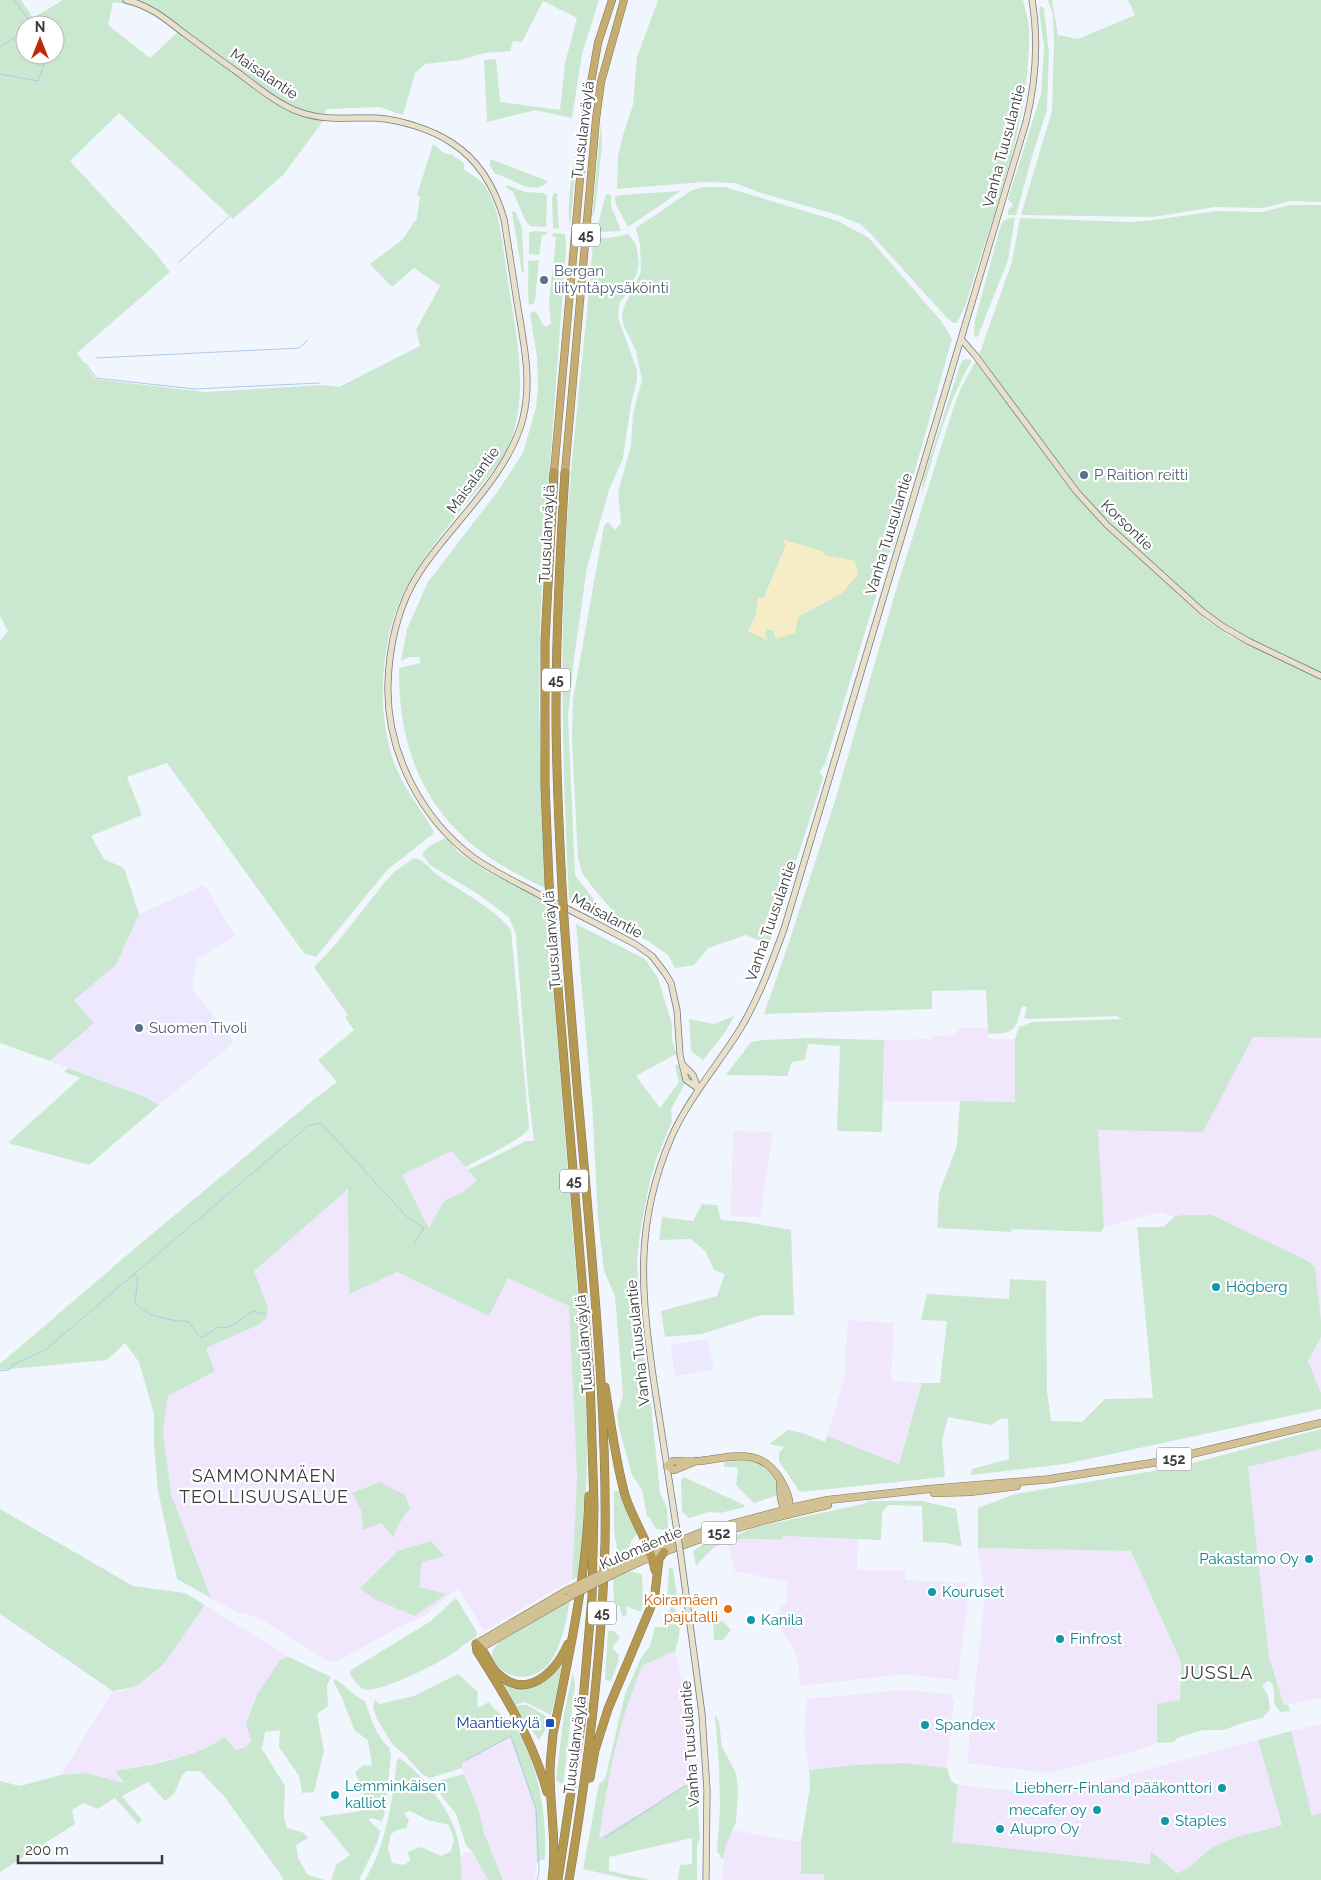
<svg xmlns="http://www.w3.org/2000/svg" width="1321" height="1880" viewBox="0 0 1321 1880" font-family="Raleway,sans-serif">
<rect width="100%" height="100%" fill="#f1f5fe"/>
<path fill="#ede8fe" d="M204,885L235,936L197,959L192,989L233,1040L231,1045L159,1105L145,1097L50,1061L94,1023L74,1000L116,965L139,914Z
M707,1339L714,1369L675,1376L671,1345Z"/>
<path fill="#f0e7fc" d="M960,1028H987L988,1039H1015L1016,1102L883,1101L884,1040L932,1039V1036L956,1035Z
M1253,1037L1321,1038V1320L1315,1267L1308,1261L1212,1215L1174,1217L1161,1212L1104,1227L1098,1130L1203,1131Z
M733,1131L773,1132L760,1217L731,1216Z
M451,1151L478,1180L463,1192L444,1201L429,1228L402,1175Z
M348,1189L397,1272L489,1316L508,1277L569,1305L577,1477L572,1580L484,1631L458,1588L424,1616L401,1626L336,1662L328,1661L257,1617L237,1612L211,1598L171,1494L163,1432L168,1396L215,1371L206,1348L256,1326L266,1319L268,1308L254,1271Z
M848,1320L894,1323L891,1381L922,1383L898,1465L827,1436L844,1380Z
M1321,1337V1393L1308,1361Z
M1321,1449V1698L1284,1705L1269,1657L1248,1467Z
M784,1536L858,1539L857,1570H906L905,1580L966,1583L968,1599L958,1680L904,1674L800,1686L798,1660L795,1652L779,1625L781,1604L786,1603L788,1582L735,1571L727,1542L746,1538L780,1540Z
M978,1548L1131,1551L1181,1662L1180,1700L1157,1705V1743L1136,1751L1048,1773L967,1763L985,1595Z
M205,1605L289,1657L280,1661L257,1695L247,1729L250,1734L251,1740L248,1745L235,1750L225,1738L214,1746L182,1757L116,1771L126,1783L85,1773L61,1775L113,1691H120L142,1683L163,1665Z
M675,1651L683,1690L691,1772L686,1785L599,1840L614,1751L629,1698L643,1665Z
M904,1690L950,1694L954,1701L947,1768L905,1763L855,1765L809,1770L804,1736L807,1699Z
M1321,1724V1813L1312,1817L1291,1731Z
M510,1737L535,1808L537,1862L534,1880H503L484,1833L479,1811L462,1770L461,1763Z
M1258,1740L1282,1825L1230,1840L1214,1847L1185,1871L1177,1873L1151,1851V1864L952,1842L958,1785L1052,1795Z
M732,1830L801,1842V1874H823L825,1880H722L726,1845Z
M465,1852L473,1853L488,1880H462L460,1860Z"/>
<path fill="#cae8d0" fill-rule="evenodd" d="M0,0H21L33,18L63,0H599L582,54L572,118L535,110L487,122L484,60L496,59L500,102L560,110L565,63L577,18L543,1L522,42L513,41L510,51L484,53L460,60L425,64L415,73L403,115L380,107L327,109L321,124L283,175L233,219L119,113L70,161L157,255L170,272L77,353L95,379L205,392L322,385L339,387L420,346L416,330L440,286L414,268L392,287L370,264L402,240L417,218L420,196L417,195L433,144L444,153L452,155L464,163V170C471,174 481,180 485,186C501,211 502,245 507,274C514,325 528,379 514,431C505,463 475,491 455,517C437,541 417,565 404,592C379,642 375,721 398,772C407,793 422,810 433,830V834L387,870L316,957L304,953L167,763L127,777L142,815L91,836L104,859L124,868L139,914L116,965L74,1000L94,1023L50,1061L0,1043V641L8,631L0,616ZM113,2C138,5 158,16 177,33L150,58L108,25ZM25,25H55V55H25Z
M658,0H1023C1025,10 1029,20 1029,30C1031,124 992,215 966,304L957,323H953L948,319L871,234L860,224L838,215L761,193L735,183L704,182L617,189L618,156L623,135L633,105L637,57Z
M1048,0H1052L1058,35L1078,39L1135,15L1128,0H1321V202L1290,201L1263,208L1214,207L1153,217L1021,215L1052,111L1054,43L1053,14Z
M1040,6L1044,8L1049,54L1047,110L1033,153L1016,215H1008V210L1013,205L1008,199L1041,94L1044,46L1039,11Z
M601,123L602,145L595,211L592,217Z
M578,143L570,226C566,207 573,163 578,143Z
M490,159L548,181C535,199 510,176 495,174L490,166Z
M507,185L525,192L543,193L547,195L546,227L531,226L526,222L513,192L506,187Z
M704,187H725L838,221L869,238L941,321L952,339L893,548C888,556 879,566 882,576L825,764L820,771L823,778L769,945L746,935L708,948L694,965L675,968L668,955L648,941L626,931L618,917L594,889L582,873L578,858L572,739L573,699L604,526L608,522L615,530L621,523L618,492L631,446L633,413L642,380L636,351L624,326L622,317L624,307L641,272L640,244L636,228L692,190ZM783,540L821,551L825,555L842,593L773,630L766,629L765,634L767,639L748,631L764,598L786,545Z
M681,191L628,227L616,205L615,197L620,195Z
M554,193H557L559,229L553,228L552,198Z
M606,194L611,195V206L621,231L596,232Z
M1290,205H1321V673L1250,640L1225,625L1205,610L1108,524L1076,491L979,355L1012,262L1020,218L1130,222L1154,220L1216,211L1262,212Z
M515,211L522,228L524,272L522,273L512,212Z
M1010,218H1015L1008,260L978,336L974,337L975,320L1000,228L1003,221Z
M534,231L547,232V235H542L539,255L529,254V233Z
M553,233L565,234L566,248L543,558L540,629L539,704L545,888C523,877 498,865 479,850C420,805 398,740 399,668L420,663V657H410L401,661L407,629L428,582L498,491L523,453L536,407L538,389L537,357L530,314L534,311C540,315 540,323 546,327L551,324L549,301L556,238L552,236Z
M628,234L636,244L639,262L637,273L628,291L619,304L618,318L637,370V380L631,404L623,458L609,490L587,567L573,666L568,716L575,875L601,909L614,920L613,923L569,900C563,775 559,650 567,525C573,431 586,337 593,242L594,237L610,238Z
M539,260L535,300L533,304L529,305C527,290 529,276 528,261Z
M967,359L972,360C948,402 935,448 922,494L923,479L960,365L963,360Z
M975,362L988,374L1075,492L1206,620L1230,636L1321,677V1038L1253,1037L1203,1132L1098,1130L1104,1227L1101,1232L1012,1229L1011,1232L937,1228L939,1193L957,1146L960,1101L1015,1102V1039L1019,1027L1033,1022L1123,1019L1116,1016L1030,1019L1024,1018L1027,1007L1022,1006C1015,1031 1015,1034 988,1034L986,990L932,991V1009L764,1014L786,951L835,801L895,593L953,409L961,388Z
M445,838L448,839L458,852L486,871L546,901L585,1383L587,1439L586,1500L580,1576L572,1580L577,1477L569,1306L508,1278L489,1316L397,1272L349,1294L348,1189L254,1271L268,1308L266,1319L256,1326L206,1348L215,1371L168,1396L163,1432L171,1494L211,1598L177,1579L158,1491L154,1447V1414L139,1362L125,1343L107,1360L0,1370V1364L140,1244L317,1097L337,1082L318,1060L354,1030L345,1017L348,1015L314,967L335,945L385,882L394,872L414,858C424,860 429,868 436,874C462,893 491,905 511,930L529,1128C526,1138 478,1159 466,1167L451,1151L402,1175L429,1228L444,1201L463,1192L477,1180L468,1170L526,1141H534L528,1091L516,935L509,917L478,894L430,865L422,854L428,847Z
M576,924L645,959L658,978L672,1024V1039L676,1054L636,1076L660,1108L679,1082L675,1066L678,1064L685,1083L671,1110L672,1121L656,1160L650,1181L640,1232L637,1261L640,1332L651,1405L660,1493L667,1508L668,1530L656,1529L649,1517L647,1516L642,1490L632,1475L619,1428L617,1414L623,1396L615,1296L604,1271L598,1218L592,1103Z
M734,1016L726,1031L703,1060L691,1051L689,1019L714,1024Z
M809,1038L884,1040L882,1132L837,1131L840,1046L808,1044L805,1060L792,1062L787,1076L726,1075L751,1042L764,1040Z
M68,1068L145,1097L159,1105L89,1165L8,1143L80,1078L64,1072Z
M702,1204L717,1205L721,1220L745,1222L791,1230L794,1315H761L702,1334L665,1337L661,1311L717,1296L725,1274L714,1270L706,1252L691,1239L659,1240L662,1217L693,1221Z
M1183,1215H1212L1308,1261L1315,1267L1321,1320V1337L1308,1361L1321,1393V1409L1065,1464L971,1475L972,1469L1009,1459L1008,1419L1002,1418L991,1425L948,1417L942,1442L945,1477L800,1492L779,1461V1453L784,1447L769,1444L788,1430L803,1433L825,1442L827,1436L899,1464L922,1383H940L947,1321L921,1320L927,1294L1009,1299L1010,1279L1046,1281L1047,1391L1051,1421L1082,1422L1105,1399L1153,1398L1137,1227H1163L1174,1217Z
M1321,1429V1449L1248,1467L1269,1657L1284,1705L1288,1704L1290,1711L1281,1712C1269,1703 1278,1693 1271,1682L1268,1681L1262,1686L1268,1695L1270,1709L1263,1718L1245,1722L1224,1730H1203L1177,1738L1174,1742L1157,1743V1704L1180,1700L1181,1662L1131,1551L978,1548V1508L1015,1494L1178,1467Z
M747,1459C764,1465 781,1474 778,1495L754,1503L736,1485L738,1470L736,1467H724L725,1462Z
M684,1477L744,1505L745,1507L720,1513L709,1512L689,1518L682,1512L681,1480Z
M380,1482L405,1495L410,1508L399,1524L393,1537L381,1523L363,1530L361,1510L352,1493Z
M614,1491H620L629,1518L637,1534L631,1541L629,1551L618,1555L614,1531Z
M869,1501H922L956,1509L962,1547L947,1543L923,1542L922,1506L888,1505L882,1512L881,1540L784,1536L781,1540C758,1539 736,1536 715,1547C708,1552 702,1560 696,1566L693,1551L707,1541L722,1542L752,1528L863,1504Z
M0,1509L133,1586L185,1593L205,1605L163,1665L137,1686L113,1691L0,1614Z
M431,1541L444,1556L422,1562L419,1587L446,1594L415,1616L374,1599L360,1588L398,1551Z
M669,1568H673L678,1603L667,1602Z
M628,1571L642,1574L643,1604L641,1612L626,1606L627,1615L622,1616L620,1607L614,1603L613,1578Z
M456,1598L476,1630L477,1636C468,1642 460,1648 452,1654C439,1663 377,1695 363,1689C358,1686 353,1679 350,1674L351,1670L431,1621Z
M570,1599C567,1619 560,1658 542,1670C538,1673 529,1677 524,1677C511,1678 488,1666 493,1650C495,1647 498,1643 500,1640Z
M672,1605C684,1619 680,1635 675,1651L643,1665C617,1724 609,1776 599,1839L686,1785L696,1784L700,1838L697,1846V1880H678L680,1865L692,1864V1838L609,1857V1871L651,1880H631L583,1869L599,1784L605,1779L625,1694L641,1658L650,1646L655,1627H668C670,1619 667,1612 672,1605Z
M723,1621L731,1630L723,1640H714L713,1622Z
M608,1631H614L620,1637L612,1648L619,1655L618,1663L611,1681L605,1680Z
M566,1653L551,1715L525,1702L512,1706L496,1674L504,1681L540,1682Z
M289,1657L331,1677L327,1686L328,1706L317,1714L324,1751L314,1792L302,1793L299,1776L279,1747L280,1730L265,1732L262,1749L285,1786L284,1817L287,1828L304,1833L308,1838L296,1845L298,1858L308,1875L325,1880H282L283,1878L224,1796L200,1771H187L182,1775L174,1794L165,1801L148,1782L122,1796L142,1820L138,1824L115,1798L97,1809L84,1803L72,1810L75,1824L0,1872V1781L20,1786L61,1775L85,1773L125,1783L115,1771C150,1765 196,1758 225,1737L235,1750C243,1748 248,1747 251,1740L246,1724L257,1695L280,1660Z
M573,1672L575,1685L563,1785L556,1780L564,1714Z
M458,1674L478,1692L477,1708L489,1702C495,1712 507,1717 514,1726C539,1763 547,1816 545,1859L537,1862L535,1808L510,1737L462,1763V1768L430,1778L422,1774L404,1754L393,1745L377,1719L373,1708L375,1700L379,1704L414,1696Z
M335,1679C346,1685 353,1696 365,1701C370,1715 376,1737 389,1747L391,1756L384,1816L382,1821L370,1818L369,1820L380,1831L377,1843L359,1880H331L337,1864L350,1855L319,1817L361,1811L364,1792L355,1772L364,1765L372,1766L368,1740L355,1731L341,1696L333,1681Z
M521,1705H527L546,1716V1728L539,1740L521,1716L516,1706Z
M715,1715L719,1721L722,1747L736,1773L738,1791L736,1822L726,1845L723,1860L717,1851L720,1810L719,1765Z
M1291,1731L1312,1816L1321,1813V1880H825L823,1874H801V1842L810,1787L809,1770L855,1765L905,1763L947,1768L951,1781L958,1785L952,1842L1150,1864L1151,1851L1177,1873C1193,1869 1201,1854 1215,1846C1235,1835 1260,1832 1282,1825L1258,1740Z
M400,1758C424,1777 454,1813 459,1844C461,1856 461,1868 462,1880H365C387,1843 392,1802 397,1760ZM410,1811L428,1820L449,1825L454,1840L451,1851L441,1856L421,1847L408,1852L410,1861L404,1865L392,1863L388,1848L391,1834L397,1830L406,1828L409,1820L404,1813Z
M464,1774L479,1811L484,1833L503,1880H488L473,1853L466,1845L456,1814L439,1793L437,1784L442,1780Z"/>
<path fill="#f6ecc6" d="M782,539L821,551L825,555L855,561L858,575L842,593L798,617L795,633L776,639L773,630L766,629L765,634L767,640L748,631L755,618L758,598L765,597L786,545Z"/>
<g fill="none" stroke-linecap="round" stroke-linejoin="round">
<path stroke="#afc9ea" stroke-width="1" d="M14,0L33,25
M0,47L25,31
M0,74L38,81L45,61L44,55
M178,263L229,217
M96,358L299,348L308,340
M85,363L96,378L194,389L319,383
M134,1275L138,1277L135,1302C146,1318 171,1320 189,1322L200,1337H204L218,1327C236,1330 239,1317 254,1311L262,1314L265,1312
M0,1371L9,1370L12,1365L45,1350L309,1125L321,1123L406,1216L424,1228L414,1244
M466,1760L511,1736L536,1809L539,1871L537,1880
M605,1838L686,1785"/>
<g stroke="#747982" stroke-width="7">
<path id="secondary" d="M126,0C149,5 166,19 185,34C203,47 221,61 240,74C257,87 274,101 294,110C323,122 346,117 376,118C401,120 431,129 452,143C480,161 495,188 504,219C509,249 513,278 518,308C524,345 532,381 523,418C509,475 451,524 419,573C398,605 389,646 388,684C386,750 420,818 474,858C494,872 518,883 540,895C572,911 603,927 635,944L652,956L665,973L671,983L677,1010L680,1055L686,1080L699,1089
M962,340L975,355L1076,491L1107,525L1203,612L1222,626L1248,641L1321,676
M683,1065L693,1075L698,1088
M676,1525C669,1478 661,1430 654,1383C641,1292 634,1225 671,1138C689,1097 719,1064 742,1026C760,995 772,962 784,929L1026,122C1036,81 1039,42 1032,0
M681,1557L702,1714L707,1790L706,1880"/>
</g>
<g stroke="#8a774a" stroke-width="8">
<path id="primary" d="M696,1461L674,1470L667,1466L673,1461C681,1461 691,1462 700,1461C732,1457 762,1446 781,1481C786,1490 791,1500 789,1510
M1050,1479L1158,1462L1321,1423
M780,1483L781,1499L785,1511
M934,1493L970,1492L1017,1486
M624,1563L705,1531L795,1507L828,1500L929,1489L1053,1479
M624,1569C689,1539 758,1521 828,1505
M476,1644L568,1590
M477,1650L567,1598"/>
</g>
<g stroke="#8a774a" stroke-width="8">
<path id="trunk" d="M554,472L586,111L598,43L612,0
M565,472L596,119L601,82L624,0"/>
</g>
<g stroke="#8a774a" stroke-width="9">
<path id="motorway" d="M549,883L545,784V641L554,472
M562,887C559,828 556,770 556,712C556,632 560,552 565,472
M552,915L590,1378L594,1507L592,1597L581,1724L558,1880
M564,919C570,1004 577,1090 585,1175C595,1297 607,1420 605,1543C602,1656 588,1768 569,1880
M605,1387C611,1423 615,1459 625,1495C633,1521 650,1543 655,1570
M476,1644L477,1651C505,1695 533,1740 547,1792
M476,1644C486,1651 488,1663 496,1672C526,1702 555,1673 568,1644
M590,1778L595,1750L608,1709L650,1609L655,1593L659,1559L664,1552
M552,1880C557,1844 550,1808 550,1772C550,1760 552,1747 553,1734C569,1655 587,1576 589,1496"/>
</g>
<use href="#secondary" stroke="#e9e0ca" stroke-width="5.5"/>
<use href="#primary" stroke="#d3c196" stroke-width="7"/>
<use href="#trunk" stroke="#c4ac73" stroke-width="7"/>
<use href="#motorway" stroke="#b59850" stroke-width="8"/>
<g stroke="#747982" stroke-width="7" stroke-linecap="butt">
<path id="secondary-bridge" d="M676,1525L681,1557"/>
</g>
<g stroke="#8a774a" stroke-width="8" stroke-linecap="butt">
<path id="primary-bridge" d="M568,1590L624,1563
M567,1598L624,1569"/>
</g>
<g stroke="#8a774a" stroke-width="9" stroke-linecap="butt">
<path id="motorway-bridge" d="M549,883L552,915
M562,887L564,919"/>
</g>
<use href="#secondary-bridge" stroke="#e9e0ca" stroke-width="5.5"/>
<use href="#primary-bridge" stroke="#d3c196" stroke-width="7"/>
<use href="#motorway-bridge" stroke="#b59850" stroke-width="8"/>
</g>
<g fill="#5c6f8a" stroke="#fff" stroke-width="2">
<circle cx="544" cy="280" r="5"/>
<circle cx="1084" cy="475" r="5"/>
<circle cx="139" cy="1028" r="5"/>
</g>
<g fill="#0f9aa8" stroke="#fff" stroke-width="2">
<circle cx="1216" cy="1287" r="5"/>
<circle cx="1309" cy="1559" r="5"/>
<circle cx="932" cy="1592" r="5"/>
<circle cx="751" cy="1620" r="5"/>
<circle cx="1060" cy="1639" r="5"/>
<circle cx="925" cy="1725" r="5"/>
<circle cx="1222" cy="1788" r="5"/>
<circle cx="335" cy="1795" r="5"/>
<circle cx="1097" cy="1810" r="5"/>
<circle cx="1165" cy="1821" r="5"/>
<circle cx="1000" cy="1829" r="5"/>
</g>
<circle fill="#e8710a" stroke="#fff" stroke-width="2" cx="728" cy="1609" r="5"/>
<rect fill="#1a4fb4" stroke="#fff" stroke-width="2" x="545" y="1718" width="10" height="10" rx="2.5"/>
<g text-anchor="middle" stroke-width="4.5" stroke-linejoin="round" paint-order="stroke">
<g fill="#fff" stroke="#747679" stroke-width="1">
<rect x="572" y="223.5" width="28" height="23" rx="4"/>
<rect x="542" y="668.5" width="28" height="23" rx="4"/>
<rect x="560" y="1169.5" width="28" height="23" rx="4"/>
<rect x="1156.5" y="1447.5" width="35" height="23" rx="4"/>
<rect x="701.5" y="1521.5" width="35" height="23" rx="4"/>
<rect x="588" y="1601.5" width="28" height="23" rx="4"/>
</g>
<g font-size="14" font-weight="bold" fill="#393b3f">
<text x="586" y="240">45</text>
<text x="556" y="685">45</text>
<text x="574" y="1186">45</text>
<text x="1174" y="1464">152</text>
<text x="719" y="1538">152</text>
<text x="602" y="1618">45</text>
</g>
<g font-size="15" fill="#393b3f" stroke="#fff">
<text transform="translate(264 74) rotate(34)" y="5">Maisalantie</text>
<text transform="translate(583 130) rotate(-83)" y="5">Tuusulanväylä</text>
<text transform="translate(1004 146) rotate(-75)" y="5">Vanha Tuusulantie</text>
<text transform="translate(473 480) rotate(-54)" y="5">Maisalantie</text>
<text transform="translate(1127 525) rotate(44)" y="5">Korsontie</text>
<text transform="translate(547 534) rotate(-87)" y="5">Tuusulanväylä</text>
<text transform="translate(889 534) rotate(-73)" y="5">Vanha Tuusulantie</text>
<text transform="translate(607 916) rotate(28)" y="5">Maisalantie</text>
<text transform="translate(771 921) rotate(-71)" y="5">Vanha Tuusulantie</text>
<text transform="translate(552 940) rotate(-94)" y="5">Tuusulanväylä</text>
<text transform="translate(638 1343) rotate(-96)" y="5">Vanha Tuusulantie</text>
<text transform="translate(584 1344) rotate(-94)" y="5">Tuusulanväylä</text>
<text transform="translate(641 1548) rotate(-23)" y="5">Kulomäentie</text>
<text transform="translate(690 1744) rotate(-94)" y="5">Vanha Tuusulantie</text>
<text transform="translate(575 1745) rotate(-83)" y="5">Tuusulanväylä</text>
</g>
<g font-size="15" fill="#4e5e75" stroke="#fff" text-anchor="start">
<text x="554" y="276">Bergan<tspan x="554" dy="17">liityntäpysäköinti</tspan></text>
<text x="1094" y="480">P Raition reitti</text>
<text x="149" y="1033">Suomen Tivoli</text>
</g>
<g font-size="15" fill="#0d838f" stroke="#fff" text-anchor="start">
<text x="1226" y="1292">Högberg</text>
<text x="1299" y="1564" text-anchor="end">Pakastamo Oy</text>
<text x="942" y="1597">Kouruset</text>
<text x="761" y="1625">Kanila</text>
<text x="1070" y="1644">Finfrost</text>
<text x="935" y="1730">Spandex</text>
<text x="345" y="1791">Lemminkäisen<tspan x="345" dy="17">kalliot</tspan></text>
<text x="1212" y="1793" text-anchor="end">Liebherr-Finland pääkonttori</text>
<text x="1087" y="1815" text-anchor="end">mecafer oy</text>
<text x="1175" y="1826">Staples</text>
<text x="1010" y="1834">Alupro Oy</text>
</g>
<g font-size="15" fill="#c56008" stroke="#fff" text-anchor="end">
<text x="718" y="1605">Koiramäen<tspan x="718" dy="17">pajutalli</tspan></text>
</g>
<g font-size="15" fill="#164399" stroke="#fff" text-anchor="end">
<text x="540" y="1728">Maantiekylä</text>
</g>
<g font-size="18" letter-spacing="1" fill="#393b3f" stroke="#fff">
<text x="264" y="1482">SAMMONMÄEN<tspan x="264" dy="21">TEOLLISUUSALUE</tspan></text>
<text x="1217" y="1679">JUSSLA</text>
</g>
</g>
<g transform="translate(40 40)"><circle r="24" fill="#ffffff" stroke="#b0b1b2"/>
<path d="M0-4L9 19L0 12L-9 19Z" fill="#b82e08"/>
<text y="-8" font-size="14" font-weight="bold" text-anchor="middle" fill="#393b3f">N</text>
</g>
<path d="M18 1855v8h144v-8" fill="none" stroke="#393b3f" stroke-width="2.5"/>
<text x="25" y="1855" font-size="15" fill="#393b3f" stroke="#ffffff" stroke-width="4" paint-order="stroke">200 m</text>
</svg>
